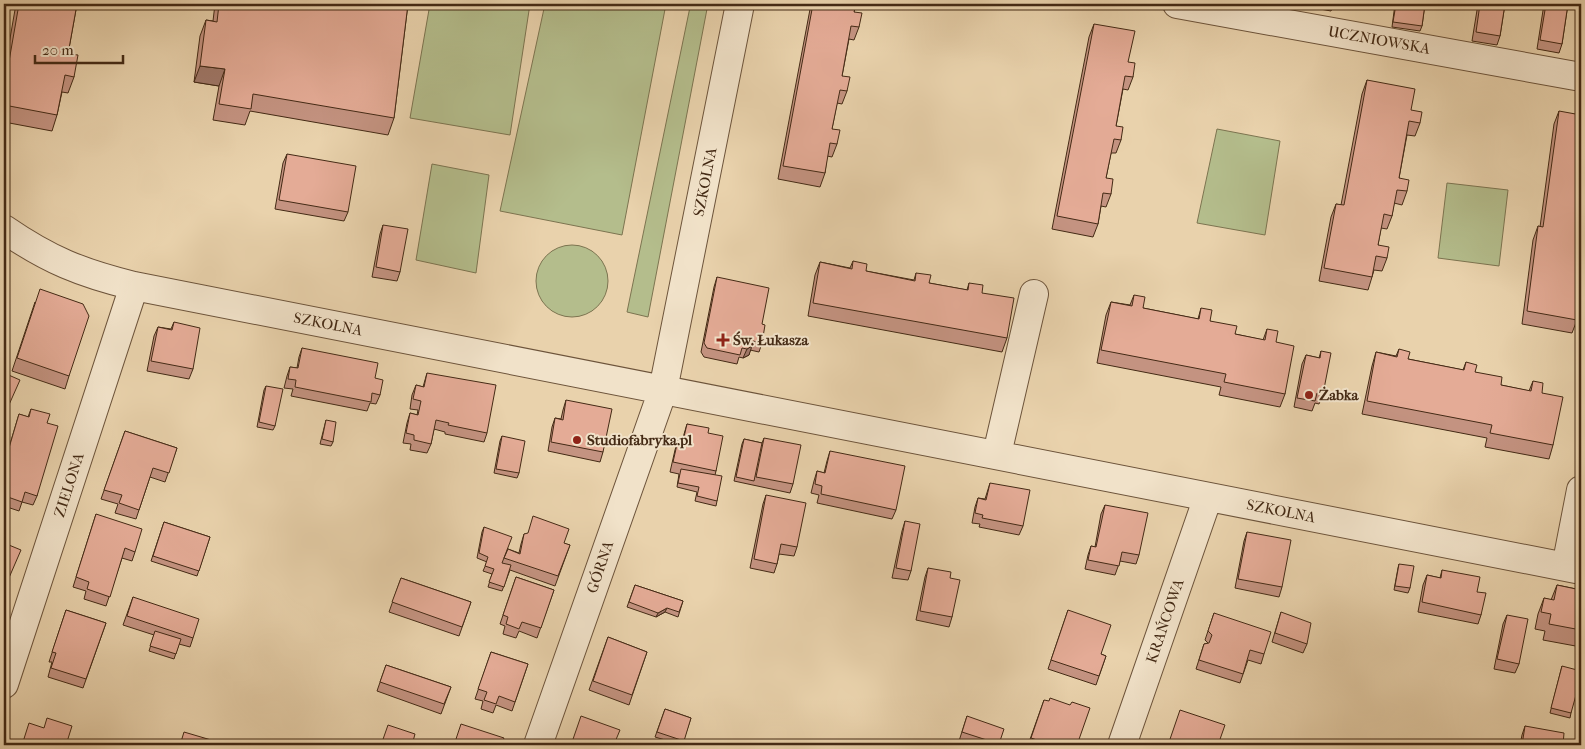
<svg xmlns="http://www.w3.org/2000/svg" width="1585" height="749" viewBox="0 0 1585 749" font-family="'IM FELL French Canon',serif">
<rect width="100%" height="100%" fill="#e9d2ac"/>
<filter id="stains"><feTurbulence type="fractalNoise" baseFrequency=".004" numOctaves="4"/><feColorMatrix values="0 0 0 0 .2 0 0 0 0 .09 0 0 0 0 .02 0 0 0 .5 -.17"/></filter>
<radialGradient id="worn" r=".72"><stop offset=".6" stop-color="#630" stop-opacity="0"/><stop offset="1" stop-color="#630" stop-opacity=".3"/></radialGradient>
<path fill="#b4bd8c" stroke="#7c7450" d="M430,4H530L510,135L410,118Z
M545,4H666L622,235L500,211Z
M690,7L707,9L648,317L627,312Z
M1217,129L1280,141L1265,235L1197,223Z
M432,164L489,175L476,273L416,260Z
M1447,183L1508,190L1499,266L1438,258Z
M536 281a36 36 0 1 1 72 0a36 36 0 1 1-72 0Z"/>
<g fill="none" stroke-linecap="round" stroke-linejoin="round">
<g stroke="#6d543b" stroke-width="30">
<path id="minor" d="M1177,4L1581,77
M4,229C49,260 81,273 134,286L1581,570
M997,454L1034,294
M1566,567L1581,490
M4,684L134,286
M538,745L663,390L740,4
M1122,745L1208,497"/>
</g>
<use href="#minor" stroke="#f1e2c9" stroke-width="28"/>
</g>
<path fill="#c49381" stroke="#442a15" d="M16,4H77L68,54L74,77L68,93L62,92L57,115L52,131L4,122V73Z
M215,4H408L394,118L388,135L250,111L245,125L213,120L219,86L194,82L200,36L206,20L213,21Z
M811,4H856L854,12L859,27L854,40L849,39L842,76L847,91L842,104L837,103L832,129L837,144L832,157L827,156L825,173L820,187L778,179Z
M1304,4H1334L1331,11L1304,6Z
M1395,4H1425L1422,26L1420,31L1392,27Z
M1478,4H1505L1500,36L1497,45L1472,41Z
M1544,4H1568L1562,44L1559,53L1537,49Z
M1094,24L1128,62L1133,77L1128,90L1123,89L1116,126L1121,140L1116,153H1111L1106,178L1111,194L1106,207L1101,206L1098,224L1093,237L1052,229L1089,37Z
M1367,80L1411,110L1420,123L1415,136L1407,135L1399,178L1407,191L1402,205L1394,203L1392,216L1387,229L1381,228L1378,245L1387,258L1382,271L1374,270L1372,277L1368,290L1319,281L1331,217L1336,204L1341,205L1362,94Z
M1559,111L1577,320L1572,333L1522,324L1533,240L1538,226L1540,227L1554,124Z
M287,154L348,212L344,221L275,209L283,163Z
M383,225L400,272L397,281L372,277L380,234Z
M853,261L866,271L914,280L916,273L929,283L967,290L969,283L982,293L1007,338L1002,352L808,316L815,275L820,262L850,268Z
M717,277L762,324V343L759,352L750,350L749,355L743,358L739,357L737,364L704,357L701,352L714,287Z
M1134,295L1143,308L1198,319L1201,308L1210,321L1235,334L1263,340L1267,329L1276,342L1285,394L1280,407L1219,395L1221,387L1097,363L1106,315L1111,302L1130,305Z
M35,302L69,376L65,389L12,371Z
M174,322L193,369L189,379L147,371L154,336L158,327L171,329Z
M302,348L375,378L380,395L376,404L370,403L367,411L291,396L293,389L284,388L287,376L290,367L297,368L299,357Z
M1399,349L1408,359L1463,370L1466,362L1475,372L1501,385L1529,391L1533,381L1542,393L1553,445L1549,459L1485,447L1487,438L1362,414L1372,366L1376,352L1396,356Z
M1321,351L1323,394L1319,404L1315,403L1312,411L1294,407L1302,364L1306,355L1319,358Z
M427,373L487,433L484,442L445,434V432L434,429L431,444L427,453L410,450L411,444L403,443L407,423L410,413L417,415L418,410L410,409L412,395L416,385L423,387Z
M266,386L275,426L273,430L257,427L264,390Z
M566,400L603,452L600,462L548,451L552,427L555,418L561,419L563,410Z
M31,409L47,423L37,496L33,505L22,502L19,511L4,506V464L19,414L28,417Z
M326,420L333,442L331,446L320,444Z
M687,424L708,433L716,471L715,475L717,501L716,506L695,501L697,492L677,487L679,474L670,472L675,450L678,440L682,441Z
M125,431L177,448L165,482L150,477L136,519L115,513L118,504L101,499Z
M502,436L519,473L517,478L494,473L500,441Z
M764,438L793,484L790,493L734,481L742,444L744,439L762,443Z
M830,451L896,510L892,519L817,503L819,495L811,493L814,481L817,471L824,473L827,461Z
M990,483L1023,526L1019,535L979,527L980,524L972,523L975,507L978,498L985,499Z
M766,495L797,547L794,556L779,554L777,564L774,573L750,568L763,504Z
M1105,505L1139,555L1136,564L1120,561L1115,575L1085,569L1088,555L1091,546L1095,547L1101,514Z
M96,514L135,552L132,561L122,558L106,606L84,599L86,591L73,587Z
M905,521L911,571L908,580L892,578L902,531Z
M164,522L210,537L197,576L151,561Z
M484,527L508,549L519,553L521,544L524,534L570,545L555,586L510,570L502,591L488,587L492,574L483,571L487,562L477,558L482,532Z
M1247,532L1282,587L1279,597L1235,588L1244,541Z
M1399,564L1410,588L1408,593L1394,590L1398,568Z
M928,568L950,578L952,617L949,627L916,620L925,577Z
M1442,570L1477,592L1481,615L1478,624L1418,612L1423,585L1427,575L1440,578Z
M516,577L554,590L537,638L519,631L516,638L503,634L505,626L500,624Z
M401,578L471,602L459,636L389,612Z
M635,585L683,601L678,617L665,612L656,617L627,607Z
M1557,585L1581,590V647L1543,640L1545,631L1535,629L1538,614L1544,598L1551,600Z
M133,597L193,638L190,647L179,644L174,659L149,651L154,635L123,625Z
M66,610L106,623L83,688L48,677L52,662H49Z
M1068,610L1101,654L1106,656L1096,685L1048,669Z
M1281,612L1307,644L1303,653L1272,642Z
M1214,613L1264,654L1261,664L1248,660L1240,683L1196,669L1204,644L1208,643L1205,640Z
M1507,615L1519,664L1515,673L1494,669L1503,624Z
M608,637L647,652L629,705L589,690Z
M491,652L528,664L512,711L496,705L493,713L481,709L483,701L475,699Z
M386,665L451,687L441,714L377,691Z
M1562,666L1571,713L1570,718L1550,713Z
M1044,700L1077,745H1028Z
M665,709L691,718L682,745L655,737Z
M967,716L999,744L1001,745H971L959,741Z
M1525,726L1563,745H1520L1522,735Z"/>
<path fill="#a07869" stroke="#442a15" d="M200,66L225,69L219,86L194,82Z
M752,346L749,355L743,358L747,349Z
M667,608L665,612L656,617L658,613Z"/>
<path fill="#e4ab96" stroke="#442a15" d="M19,4H77L68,54L78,55L74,77L65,75L57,115L4,105V90Z
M219,4H408L394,118L253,94L251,109L219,104L225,69L200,66L206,20L217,22Z
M813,4H856L854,12L862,13L859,27L851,26L842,76L850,77L847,91L840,90L832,129L840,130L837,144L830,143L825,173L783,166Z
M1396,4H1425L1422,26L1393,22Z
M1480,4H1505L1500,36L1476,32Z
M1546,4H1568L1562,44L1540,40Z
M1094,24L1135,31L1128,62L1135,63L1133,77L1125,76L1116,126L1123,127L1121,140L1114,139L1106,178L1113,179L1111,194L1103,193L1098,224L1057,216Z
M1367,80L1415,89L1411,110L1422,112L1420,123L1409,121L1399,178L1409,180L1407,191L1397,190L1392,216L1384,214L1378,245L1389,247L1387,258L1376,256L1372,277L1324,268L1336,204L1344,205Z
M1559,111L1581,115V283L1577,320L1527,311L1538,226L1543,227Z
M287,154L356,166L348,212L279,200Z
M383,225L408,229L400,272L376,267Z
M853,261L867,264L866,271L915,281L916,273L931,275L929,283L968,290L969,283L983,285L982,293L1014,298L1007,338L813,303L820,262L852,269Z
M717,277L769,288L762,324L765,325L762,343L753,341L752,346L747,349L742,348L740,355L707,348L704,343Z
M40,289L83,304L89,316L69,376L17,358Z
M1134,295L1145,297L1143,308L1199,319L1201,308L1212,310L1210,321L1237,326L1235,334L1265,340L1267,329L1278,331L1276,342L1294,346L1285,394L1224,382L1226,374L1101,350L1111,302L1132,306Z
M174,322L200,328L193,369L151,361L158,327L172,330Z
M302,348L378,363L375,378L383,380L380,395L372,393L371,402L295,387L296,380L288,379L290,367L298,368Z
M1399,349L1410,352L1408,359L1464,370L1466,362L1477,365L1475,372L1502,377L1501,385L1531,391L1533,381L1543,383L1542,393L1563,397L1553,445L1490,433L1492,425L1367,401L1376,352L1397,357Z
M1321,351L1331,353L1323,394L1317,393L1315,401L1297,398L1306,355L1320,358Z
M4,373L20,380L4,416Z
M427,373L496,385L487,433L448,425L449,423L436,420L431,444L414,440V435L406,433L410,413L418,415L421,401L413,399L416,385L424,387Z
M266,386L283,389L275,426L259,422Z
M566,400L612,409L603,452L551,442L555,418L563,420Z
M31,409L50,414L47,423L58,426L37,496L25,492L22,502L5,496L8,487L4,486V465L19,414L29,417Z
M326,420L336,422L333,442L322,439Z
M687,424L709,428L708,433L723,436L716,471L673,462L678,440L683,441Z
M125,431L177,448L169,473L153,468L139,510L119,503L122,495L104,490Z
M502,436L525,441L519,473L496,469Z
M764,438L801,445L793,484L756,477Z
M744,439L762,443L754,481L736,477Z
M830,451L905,466L896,510L821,494L822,486L815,484L817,471L825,473Z
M681,469L722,476L717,501L697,496L699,487L678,483Z
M990,483L1030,490L1023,526L982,518L983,515L975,513L978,498L986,500Z
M766,495L806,503L797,547L781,544L777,564L754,559Z
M1105,505L1148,513L1139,555L1122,552L1119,566L1088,560L1091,546L1096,547Z
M96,514L142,529L135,552L125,548L110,597L87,589L89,582L76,577Z
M533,516L569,529L564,543L570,545L558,576L504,558L508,549L520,554L524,534L528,533Z
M905,521L920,524L911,571L896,568Z
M164,522L210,537L199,571L153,556Z
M484,527L512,537L502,563L511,565L504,587L489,582L494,569L485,566L488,557L479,553Z
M1247,532L1291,540L1282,587L1238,579Z
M4,543L21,550L5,587H4Z
M1399,564L1414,566L1410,588L1395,586Z
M928,568L951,572L950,578L960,580L952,617L920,611Z
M1442,570L1480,577L1477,592L1486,593L1481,615L1422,602L1427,575L1441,578Z
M516,577L554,590L541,628L522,622L519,629L506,624L508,617L503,615Z
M401,578L471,602L462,627L392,602Z
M635,585L683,601L679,612L667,608L658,613L629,602Z
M1557,585L1581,590V630L1549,624L1551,614L1541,612L1544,598L1554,600Z
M133,597L199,619L193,638L127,616Z
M66,610L106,623L86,679L51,668L56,653L52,652Z
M1068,610L1111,625L1101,654L1106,656L1099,676L1051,660Z
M1281,612L1311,623L1307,644L1275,633Z
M1214,613L1271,632L1264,654L1250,650L1243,674L1199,660L1204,644L1209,643L1212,635L1208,631Z
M1507,615L1528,619L1519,664L1497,659Z
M155,631L181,639L176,654L150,646Z
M608,637L647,652L632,695L593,681Z
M491,652L528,664L515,702L499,696L496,704L484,700L487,692L478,689Z
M386,665L451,687L444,704L380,682Z
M1562,666L1581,671V677L1571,713L1551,708Z
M1050,698L1070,705L1072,702L1090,708L1077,745H1052L1031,738L1044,700L1049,701Z
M665,709L691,718L684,741L657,732Z
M1180,710L1225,725L1218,745H1168Z
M581,716L620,730L615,742L625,745H571Z
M967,716L1004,729L999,744L1001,745H998L999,744L962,732Z
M47,718L72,726L66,745H22L29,723L44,728Z
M461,724L504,738L501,745H454Z
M388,725L415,734L412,745H381Z
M1525,726L1564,733L1563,745H1522Z
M184,732L228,745H180Z"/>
<g fill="#8f2418" stroke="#f1e2c9" stroke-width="2">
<path d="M720.5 332.5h5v5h5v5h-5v5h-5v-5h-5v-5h5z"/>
<circle cx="1309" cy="395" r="5"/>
<circle cx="577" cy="440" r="5"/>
</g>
<g text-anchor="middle" stroke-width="4" stroke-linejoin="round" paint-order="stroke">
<g font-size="15" fill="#442a15" stroke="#f1e2c9">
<text transform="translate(1379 40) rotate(10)" y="5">UCZNIOWSKA</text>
<text transform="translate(705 182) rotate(-79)" y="5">SZKOLNA</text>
<text transform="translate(328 324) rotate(11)" y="5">SZKOLNA</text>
<text transform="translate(69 485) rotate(-72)" y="5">ZIELONA</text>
<text transform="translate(1281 511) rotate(11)" y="5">SZKOLNA</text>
<text transform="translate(600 567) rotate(-71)" y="5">GÓRNA</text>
<text transform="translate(1165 621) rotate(-71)" y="5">KRAŃCOWA</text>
</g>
<g font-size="15" font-weight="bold" fill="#442a15" stroke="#f1e2c9" text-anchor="start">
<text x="733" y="345">Św. Łukasza</text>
<text x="1319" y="400">Żabka</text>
<text x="587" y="445">Studiofabryka.pl</text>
</g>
</g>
<rect width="1585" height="749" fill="none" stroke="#e9d2ac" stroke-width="20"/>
<rect x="5" y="5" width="1575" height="739" fill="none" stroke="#442a15" stroke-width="2.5"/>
<rect x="10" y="10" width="1565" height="729" fill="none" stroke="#442a15"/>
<path d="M35 55v8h88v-8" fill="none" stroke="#442a15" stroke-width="2.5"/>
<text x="42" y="55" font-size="15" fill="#442a15" stroke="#f1e2c9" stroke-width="4" paint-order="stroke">20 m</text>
<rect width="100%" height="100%" filter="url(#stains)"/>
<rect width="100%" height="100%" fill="url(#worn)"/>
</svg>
